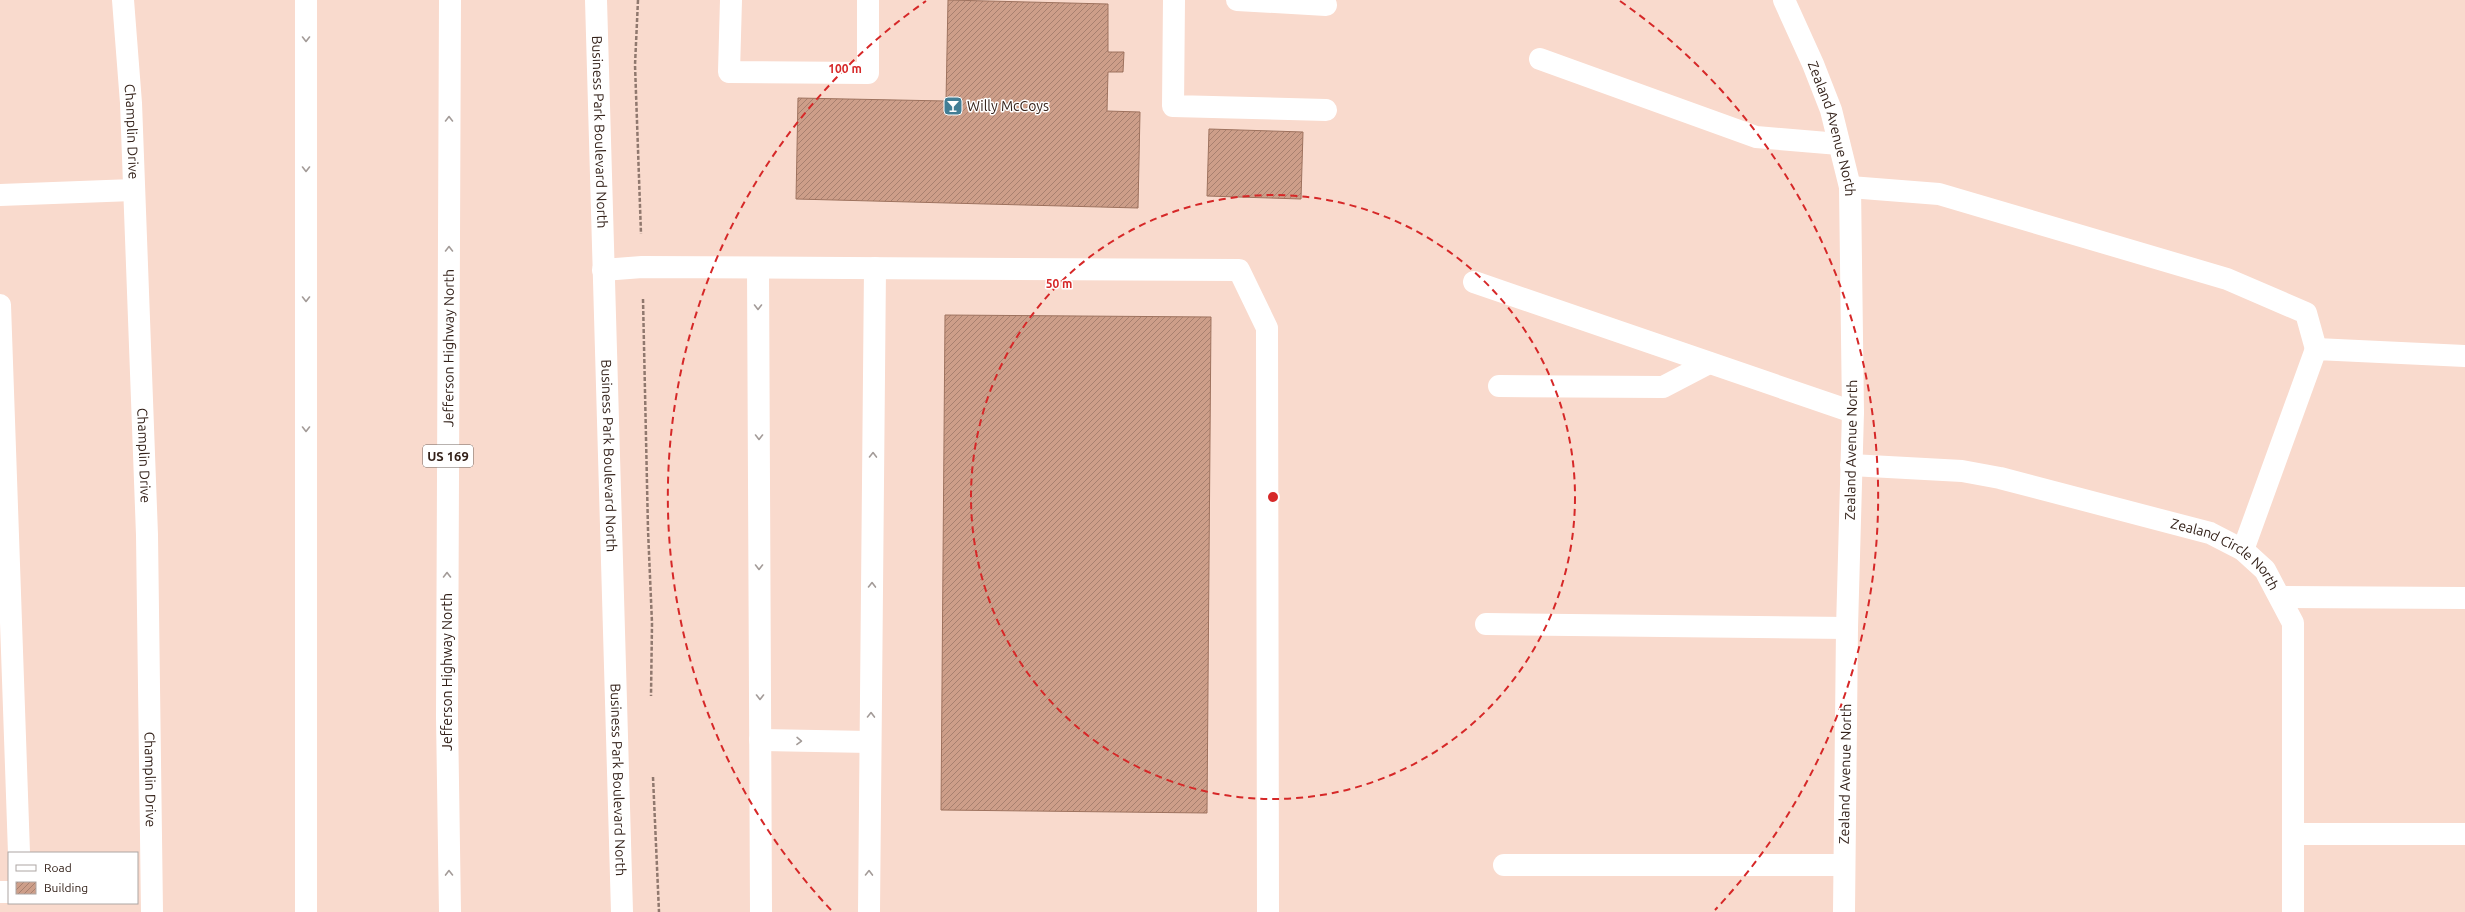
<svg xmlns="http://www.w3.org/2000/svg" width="2465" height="912" viewBox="0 0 2465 912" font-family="Ubuntu,sans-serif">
<defs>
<pattern id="building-hatch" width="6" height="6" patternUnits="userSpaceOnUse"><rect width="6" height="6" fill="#cd9e89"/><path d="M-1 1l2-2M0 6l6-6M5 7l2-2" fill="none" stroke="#a7806f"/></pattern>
</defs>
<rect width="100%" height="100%" fill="#f9dacd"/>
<path fill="url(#building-hatch)" stroke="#9e725e" d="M948,0L1108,4V52H1124L1123,72H1108L1107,111L1140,112L1138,208L796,199L798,98L946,101Z
M1209,129L1303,132L1301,199L1207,196Z
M945,315L1211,317L1207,813L941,810Z"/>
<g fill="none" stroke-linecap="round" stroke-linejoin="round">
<path stroke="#90786e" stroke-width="2.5" stroke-dasharray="4 2" stroke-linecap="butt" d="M638,0L635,65L641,234
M643,299L648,530L652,623L651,696
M653,777L659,912"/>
<g stroke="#fff" stroke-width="22">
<path id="s1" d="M123,0L131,103L147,535L152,912"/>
<path id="s2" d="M596,0L622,912"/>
<path d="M731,0L729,72L868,73V0"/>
<path d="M1174,0L1173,106L1326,110"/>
<path d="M1237,0L1326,5"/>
<path id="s3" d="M1784,0L1813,64L1831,110L1850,187L1853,412L1847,628L1844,912"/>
<path d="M1540,59L1756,137L1839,144"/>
<path d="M1850,187L1939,194L2227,279L2306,313L2316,349"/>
<path d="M0,195L133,190"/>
<path d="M758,268L761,912"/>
<path d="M603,270L642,267L1239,270L1267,328L1268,912"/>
<path d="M1474,282L1853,412"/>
<path d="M0,305L19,853"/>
<path d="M1499,386L1663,387L1709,363"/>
<path id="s4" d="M1851,465L1962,471L2000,478L2210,533L2243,550L2265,570L2293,623V912"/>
<path d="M2243,550L2316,349L2465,356"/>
<path d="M2280,597L2465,598"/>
<path d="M1486,624L1847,628"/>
<path d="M760,740L870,742"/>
<path d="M2294,834H2465"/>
<path d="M1504,865H1844"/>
<path d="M0,892H9"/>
<path d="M869,912L875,268"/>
</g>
<g stroke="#fff" stroke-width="22">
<path d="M306,912V0"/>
<path id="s5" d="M450,912L447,717L450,0"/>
</g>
</g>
<defs><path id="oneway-chevron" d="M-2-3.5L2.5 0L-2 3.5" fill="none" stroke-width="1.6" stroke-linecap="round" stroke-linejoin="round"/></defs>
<g stroke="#a39b98">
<use href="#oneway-chevron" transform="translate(306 39) rotate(90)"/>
<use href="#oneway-chevron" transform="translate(449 119) rotate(-90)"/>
<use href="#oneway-chevron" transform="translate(306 169) rotate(90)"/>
<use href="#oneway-chevron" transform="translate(449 249) rotate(-90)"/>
<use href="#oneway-chevron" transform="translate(306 299) rotate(90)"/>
<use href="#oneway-chevron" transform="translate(758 307) rotate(90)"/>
<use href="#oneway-chevron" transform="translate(306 429) rotate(90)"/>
<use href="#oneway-chevron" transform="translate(759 437) rotate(90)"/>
<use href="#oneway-chevron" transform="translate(873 455) rotate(-89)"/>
<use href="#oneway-chevron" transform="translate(759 567) rotate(90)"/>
<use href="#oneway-chevron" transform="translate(447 575) rotate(-90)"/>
<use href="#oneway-chevron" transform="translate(872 585) rotate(-89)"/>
<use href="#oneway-chevron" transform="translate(760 697) rotate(90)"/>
<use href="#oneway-chevron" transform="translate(871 715) rotate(-89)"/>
<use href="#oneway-chevron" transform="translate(799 741) rotate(1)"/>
<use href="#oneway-chevron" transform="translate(449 873) rotate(-91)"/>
<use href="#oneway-chevron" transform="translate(869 873) rotate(-89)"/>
</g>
<g fill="none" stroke="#d62828" stroke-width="2" stroke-dasharray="7 5">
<circle cx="1273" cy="497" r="302"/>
<path d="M831 910A605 605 0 0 1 926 1M1620 1A605 605 0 0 1 1715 910"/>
</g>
<defs>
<g id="bar-square" transform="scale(1)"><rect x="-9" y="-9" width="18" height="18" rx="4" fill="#427e95" stroke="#fff"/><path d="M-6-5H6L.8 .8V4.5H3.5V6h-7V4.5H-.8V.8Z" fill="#fff"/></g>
</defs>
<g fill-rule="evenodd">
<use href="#bar-square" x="953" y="106"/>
</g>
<g text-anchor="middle" stroke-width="3" stroke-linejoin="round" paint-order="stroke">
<rect fill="#fff" stroke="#70645e" stroke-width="1" x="423" y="445" width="50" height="22" rx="3"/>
<g font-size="13" font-weight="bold" fill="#332119">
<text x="448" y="461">US 169</text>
</g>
<g font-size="14" fill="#332119" stroke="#fff" text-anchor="start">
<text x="967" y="111">Willy McCoys</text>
</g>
<g font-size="14" fill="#332119" stroke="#fff">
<text dy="5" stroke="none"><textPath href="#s3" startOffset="138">Zealand Avenue North</textPath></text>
<text dy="5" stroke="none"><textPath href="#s1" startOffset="132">Champlin Drive</textPath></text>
<text dy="5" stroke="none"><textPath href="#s2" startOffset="132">Business Park Boulevard North</textPath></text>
<text dy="5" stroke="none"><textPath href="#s5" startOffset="564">Jefferson Highway North</textPath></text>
<text transform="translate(1851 450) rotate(-89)" y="5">Zealand Avenue North</text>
<text dy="5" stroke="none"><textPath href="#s1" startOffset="456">Champlin Drive</textPath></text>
<text dy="5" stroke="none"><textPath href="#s2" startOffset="456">Business Park Boulevard North</textPath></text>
<text dy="5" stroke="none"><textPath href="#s4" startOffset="391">Zealand Circle North</textPath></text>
<text transform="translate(447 672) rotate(-90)" y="5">Jefferson Highway North</text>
<text transform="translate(1845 774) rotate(-89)" y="5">Zealand Avenue North</text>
<text dy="5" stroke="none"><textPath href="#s1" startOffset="780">Champlin Drive</textPath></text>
<text dy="5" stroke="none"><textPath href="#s2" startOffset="780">Business Park Boulevard North</textPath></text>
</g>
</g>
<circle cx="1273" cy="497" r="6" fill="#d62828" stroke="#fff" stroke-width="2"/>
<g font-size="12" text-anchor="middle" font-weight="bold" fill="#d62828" stroke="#fff" stroke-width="3" stroke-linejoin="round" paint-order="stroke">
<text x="845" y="73">100 m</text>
<text x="1059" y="288">50 m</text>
</g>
<rect x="8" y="852" width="130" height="52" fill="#ffffff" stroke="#ada6a3"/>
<rect x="16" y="865" width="20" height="6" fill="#ffffff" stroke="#ada6a3"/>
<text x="44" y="872" font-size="12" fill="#332119">Road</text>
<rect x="16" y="882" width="20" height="12" fill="url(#building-hatch)" stroke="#ada6a3"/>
<text x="44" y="892" font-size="12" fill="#332119">Building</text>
</svg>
